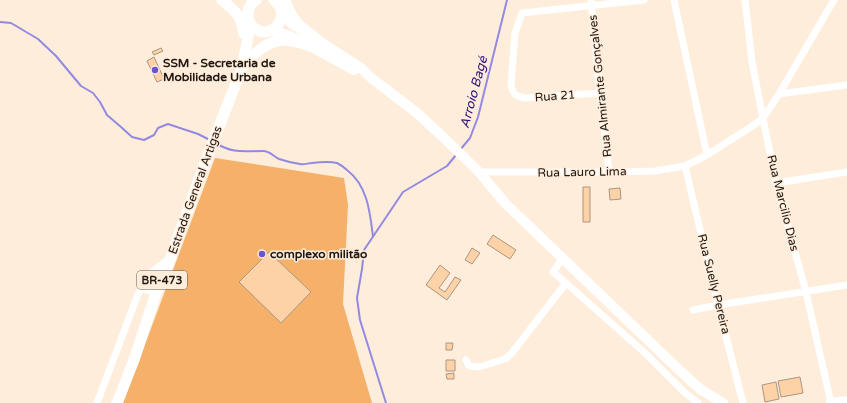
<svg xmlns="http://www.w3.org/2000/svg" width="847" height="403" viewBox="0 0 847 403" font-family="'Varela Round',sans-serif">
<rect width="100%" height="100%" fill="#ffeddc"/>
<path fill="#f5b169" d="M215,158L344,178L348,205L343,304L372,403H123Z"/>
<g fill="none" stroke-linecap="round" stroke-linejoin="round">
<path stroke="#928ae0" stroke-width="2" d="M0,22L11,23L38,39L56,56L81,86L93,93L100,102L107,115L121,127L132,137L144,140L154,135L158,128L168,124L198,134L210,140
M215,143C235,154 242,151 263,151C270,151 273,156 279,159C285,161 293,163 300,164C304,165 308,163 312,163C320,162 329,161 337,163C341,165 344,167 347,170C368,186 370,213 373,237
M460,150L470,138L478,117L507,0
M386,403L360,320L357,298L362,269L364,250L403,192L447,166L456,155"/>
</g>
<path fill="#fdd2a7" stroke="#aa9682" d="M161,48L163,51L154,55L152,52Z
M154,57L164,79L157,82L147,61Z
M583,187H590V222H583Z
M620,188L621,199L610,200L609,189Z
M493,235L516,250L510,259L487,244Z
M472,248L480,253L472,264L465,260Z
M269,252L311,292L281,323L239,282Z
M440,265L450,273L439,288L445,292L455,277L461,280L447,300L426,285Z
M446,343H453L452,350H446Z
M446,360H455V371H446Z
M454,373V379H447L446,374Z
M800,377L803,393L781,397L778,381Z
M776,382L779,399L765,402L762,385Z"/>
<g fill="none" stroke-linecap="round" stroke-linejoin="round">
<path stroke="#fff" stroke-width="7" d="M591,0L598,74L609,172
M674,0L707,155
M745,0L752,62L759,98L776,183L806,292L831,403
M600,93L525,98C515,96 513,94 511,85L515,33L522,13L644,0
M779,94L847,85
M685,166L718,305L743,403
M479,172H609L655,171L685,166L707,155L754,125L763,118L779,94L834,0
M776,183L847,172
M566,283L645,353L684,392L698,403
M141,288L156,293
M693,310L718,305L847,285
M466,360L469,366L479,367L505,359L511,354L566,283L553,272L558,265L562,257
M97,403L138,294L145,281L152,272L170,258"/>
<path stroke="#fff" stroke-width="10" d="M282,14L291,23L361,68L370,77L417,113L443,137L479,172L506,204L676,367L700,389L723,403
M271,30L290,36L301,41L354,70
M831,403L847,401"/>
<path stroke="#fff" stroke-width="11" d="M222,0C236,12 241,15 244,34
M256,0C250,4 247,9 248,16C248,20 250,24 253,27C270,43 294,16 274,0
M285,0C292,21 300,27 317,39
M242,67C256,52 269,37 292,41C299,42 307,45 313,47
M117,403L134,360L156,293L164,276L207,157L242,68L249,32L248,19"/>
</g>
<g fill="#6a55ce" stroke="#ffeddc" stroke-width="1.5">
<circle cx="155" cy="70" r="4"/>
<circle cx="262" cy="254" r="4"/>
</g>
<g text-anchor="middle" stroke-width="3" stroke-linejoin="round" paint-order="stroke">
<rect fill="#ffeddc" stroke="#63584e" stroke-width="1" x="137" y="271" width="50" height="18" rx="3"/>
<g font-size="11" font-weight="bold" fill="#201811">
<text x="162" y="284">BR-473</text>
</g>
<g font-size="12" font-weight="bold" fill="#201811" stroke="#ffeddc" text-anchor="start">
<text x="163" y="67">SSM - Secretaria de<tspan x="163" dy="14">Mobilidade Urbana</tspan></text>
<text x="270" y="258">complexo militão</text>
</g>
<g font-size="12" fill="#201811" stroke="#ffeddc">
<text transform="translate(600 86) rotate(-96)" y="4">Rua Almirante Gonçalves</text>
<text transform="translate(555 96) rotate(-4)" y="4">Rua 21</text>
<text transform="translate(582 172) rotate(-1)" y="4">Rua Lauro Lima</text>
<text transform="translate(195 190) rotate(-70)" y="4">Estrada General Artigas</text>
<text transform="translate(783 203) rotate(76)" y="4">Rua Marcilio Dias</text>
<text transform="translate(714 284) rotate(76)" y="4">Rua Suelly Pereira</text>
</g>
<g font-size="13" font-style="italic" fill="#301277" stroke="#ffeddc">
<text transform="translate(473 92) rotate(-75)" y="5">Arroio Bagé</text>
</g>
</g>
</svg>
